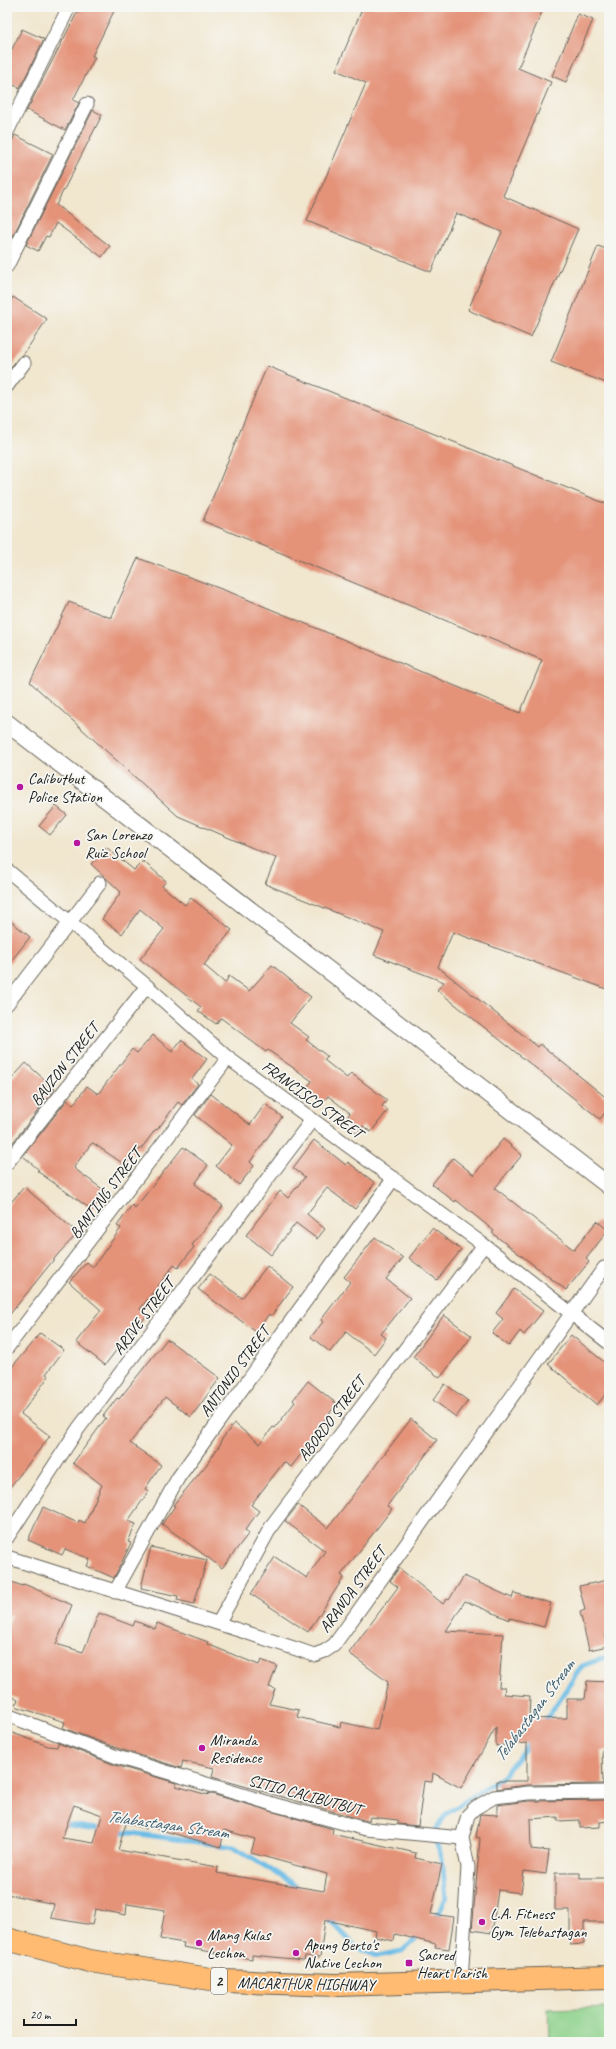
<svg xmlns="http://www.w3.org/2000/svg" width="616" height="2049" viewBox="0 0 616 2049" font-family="Caveat,sans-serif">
<rect width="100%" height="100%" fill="#f6f6f2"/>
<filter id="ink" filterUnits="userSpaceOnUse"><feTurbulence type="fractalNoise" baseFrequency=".025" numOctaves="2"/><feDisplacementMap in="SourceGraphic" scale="8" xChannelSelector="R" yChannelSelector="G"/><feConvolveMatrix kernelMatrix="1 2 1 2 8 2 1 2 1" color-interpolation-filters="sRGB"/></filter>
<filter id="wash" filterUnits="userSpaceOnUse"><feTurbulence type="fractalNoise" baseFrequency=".012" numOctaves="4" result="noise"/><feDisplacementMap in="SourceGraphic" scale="16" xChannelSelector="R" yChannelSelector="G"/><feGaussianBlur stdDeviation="0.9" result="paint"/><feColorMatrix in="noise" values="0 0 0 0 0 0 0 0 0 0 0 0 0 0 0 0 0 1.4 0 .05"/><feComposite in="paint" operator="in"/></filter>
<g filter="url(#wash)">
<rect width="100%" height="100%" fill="#f1e6ce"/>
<path fill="#8dd18a" stroke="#547653" d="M609,2007V2042H549L548,2009Z"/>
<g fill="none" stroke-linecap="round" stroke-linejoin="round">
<path stroke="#6bbce6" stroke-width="5" d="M543,1724L582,1666L609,1656
M61,1824L105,1830
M117,1831L234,1847L291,1882L300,1891
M327,1917L357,1948L377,1956L402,1951L420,1935
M435,1920L446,1898L442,1858L433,1835L446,1814L503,1776L530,1742"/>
</g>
<g id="blocks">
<path fill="#e49278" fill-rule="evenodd" d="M80,7H116L92,56L95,57L73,100L79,103L65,130L27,110Z
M363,7H544L518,68L551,82L503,196L578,229L531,337L468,310L502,232L456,213L431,272L307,221L366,83L336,70Z
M578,14L593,20L566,82L552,76Z
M22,29L44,39L20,88L7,82V59Z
M93,110L102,115L56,205L110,246L102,257L56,223L49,237L46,236L38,251L26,245Z
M15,135L53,154L12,238L7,235V151Z
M598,246L609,250V384L551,362Z
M13,297L47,319L23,355L18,358L7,373V307Z
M267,366L609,505V990L453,932L438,967L538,1047L540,1044L609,1100V1108L600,1119L437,990L444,982L374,955L384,932L265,884L276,858L178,816L30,682L69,602L111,618L138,558L232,593L520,713L542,660L203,521Z
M56,806L67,815L50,835L39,826Z
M106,847L134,870L143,861L166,881L162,886L185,905L191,898L232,930L204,965L225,983L229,976L249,991L272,965L311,997L290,1023L309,1037L306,1040L327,1056L324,1060L347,1078L351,1073L387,1100L382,1106L388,1110L371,1132L363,1126L357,1133L343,1123L350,1113L328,1096L323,1102L306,1089L312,1081L268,1050L266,1052L221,1018L216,1024L198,1011L201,1007L140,959L164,929L140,909L122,934L102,919L121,892L91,864Z
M7,918L30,937L7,966Z
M153,1035L172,1052L181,1040L207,1059L192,1079L198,1084L182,1105L178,1102L157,1130L156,1129L140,1150L137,1148L125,1165L93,1143L91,1144L74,1167L75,1169L105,1191L92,1210L37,1171L39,1170L23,1156L67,1100L73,1105L87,1086L98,1094L132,1049L137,1053Z
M26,1063L55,1089L10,1146L7,1143V1084Z
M211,1094L250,1125L265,1104L282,1117L250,1162L254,1166L239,1185L216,1166L232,1145L195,1115Z
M503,1139L522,1155L495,1188L574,1250L597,1221L608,1230L586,1259L589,1262L566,1290L492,1233L494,1231L456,1200L455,1202L432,1184L453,1158L474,1175Z
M314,1140L346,1165L348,1162L375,1183L355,1209L327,1188L307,1214L325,1229L317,1239L296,1223L271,1255L246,1235L280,1191L288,1198L305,1177L293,1168Z
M183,1147L208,1165L195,1184L223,1206L192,1245L194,1247L178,1268L174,1265L140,1309L147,1315L134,1332L131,1331L105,1365L76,1342L101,1310L69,1282L87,1262L93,1267L121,1228L117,1226L132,1205L135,1208Z
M24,1187L78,1233L59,1253L7,1318V1207Z
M432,1228L461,1250L437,1280L409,1258Z
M375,1237L403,1258L386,1279L410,1298L381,1334L386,1338L374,1354L346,1332L330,1352L311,1337L323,1322L321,1320L350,1282L344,1277Z
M267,1266L293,1287L271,1316L269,1314L256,1332L198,1289L210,1274L242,1298Z
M514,1289L543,1311L524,1335L520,1331L509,1346L492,1333L503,1319L496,1313Z
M444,1315L472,1336L440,1378L413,1357Z
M40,1333L64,1350L46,1374L49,1376L21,1414L50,1436L7,1491V1373Z
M571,1335L609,1366V1390L597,1405L548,1364Z
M167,1339L220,1378L191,1417L165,1397L130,1443L161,1465L145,1489L149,1491L128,1521L136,1524L128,1542L131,1543L114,1578L87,1566L90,1559L65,1549L62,1555L28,1540L43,1507L78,1523L79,1520L85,1523L102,1485L73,1463L106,1418L103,1416L117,1398L119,1399Z
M308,1381L337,1404L320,1425L322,1427L291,1467L284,1462L251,1505L259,1511L245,1530L249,1533L222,1568L162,1524L175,1506L173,1505L207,1464L221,1443L220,1442L234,1423L260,1444L273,1427L275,1428L295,1402L293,1400Z
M445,1384L468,1401L456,1417L433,1400Z
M411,1419L437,1440L387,1506L392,1509L341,1575L344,1577L308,1632L251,1594L275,1557L307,1578L325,1551L285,1521L298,1505L328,1528Z
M151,1547L207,1560L194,1604L177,1600L178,1596L141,1588Z
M399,1568L443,1604L447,1599L449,1600L464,1576L512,1598L514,1593L551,1603L544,1627L510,1618V1620L465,1601L446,1631L503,1634L499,1687H505L504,1694L530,1696L529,1719L567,1718V1699H585L587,1681L609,1682V1750H602L603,1784L528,1785L497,1789V1781H527V1743L496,1746V1727L461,1788L433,1773L432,1782L424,1781L418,1826L398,1824V1820L370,1817L369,1821H367L212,1777L214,1768L183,1761L181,1768L120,1749L63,1728L65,1722L18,1707L16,1705L18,1699L7,1695V1628L11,1616L7,1615V1580L22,1586L24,1584L72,1605L56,1644L83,1652L99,1613L133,1626L135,1621L155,1629L157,1623L208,1642L207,1644L259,1665L261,1660L277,1666L269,1687L275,1689L269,1704L299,1710L297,1717L340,1727L341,1722L377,1730L388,1682L349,1653L398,1587L390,1581Z
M609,1580V1633L605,1634L608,1646L589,1650L580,1612L585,1610L579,1586Z
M10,1732L48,1746L57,1747L58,1743L115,1765L176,1783V1786L208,1795V1793L333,1829L332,1834L416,1853L415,1858L442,1864L431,1914L454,1917L449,1949L435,1947L436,1944L395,1934L394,1941L375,1937L376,1931L325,1920L320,1957L305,1956L304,1960L252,1955V1959L183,1947L184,1943L160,1939L165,1910L127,1904L126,1915L95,1909L92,1925L51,1918L54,1904L7,1894V1740ZM74,1805L102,1815L94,1843L62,1838ZM126,1823L146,1829L147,1826L221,1847L224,1830L255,1839L251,1853L327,1874L324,1891L217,1873L218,1867L118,1850Z
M609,1800V1821L600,1822V1827L580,1828V1820L558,1821V1817L530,1819L531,1849L549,1851L546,1874L524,1871L521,1893L498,1890L492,1933L472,1930L480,1838L476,1837L480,1814L497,1815V1805L529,1801Z
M555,1873H580V1878H609V1922H584V1944L570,1945V1910H555Z"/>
</g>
</g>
<g filter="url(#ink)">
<use href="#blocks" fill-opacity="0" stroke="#67635a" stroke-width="1"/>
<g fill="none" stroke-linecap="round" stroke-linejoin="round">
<g stroke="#67635a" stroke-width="15">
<path id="minor" d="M7,132L69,7
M7,266L87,104
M7,386L24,363
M7,870L147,986L228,1058L484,1245L609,1343
M7,1004L100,883
M7,1163L147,986
M7,1348L228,1058
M7,1538L78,1429L312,1120
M7,1557C109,1590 212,1620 314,1655L325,1651L334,1645L604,1268
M115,1592L178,1478L394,1178
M219,1622L272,1525L484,1245
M7,1715L117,1757L276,1805L366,1829L462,1838
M461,1982L468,1867L462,1838L468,1815L475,1808L494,1797L528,1793L609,1792"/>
</g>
<g stroke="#67635a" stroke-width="19">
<path id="tertiary" d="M7,723L609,1186"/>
</g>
<g stroke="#67635a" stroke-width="24">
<path id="trunk" d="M7,1939L90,1961L224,1981L336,1985L609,1977"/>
</g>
<use href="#minor" stroke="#fff" stroke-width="13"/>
<use href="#tertiary" stroke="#fff" stroke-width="17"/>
<use href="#trunk" stroke="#ffbb71" stroke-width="22"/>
</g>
</g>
<g fill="#b5179e" stroke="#f6f6f2" stroke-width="1.5">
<circle cx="20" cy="787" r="4"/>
<circle cx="77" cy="843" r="4"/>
<circle cx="202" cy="1748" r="4"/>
<circle cx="482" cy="1922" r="4"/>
<circle cx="199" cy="1943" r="4"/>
<circle cx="296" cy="1953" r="4"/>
<rect x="405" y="1959" width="8" height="8" rx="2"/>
</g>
<g text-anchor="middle" stroke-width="3.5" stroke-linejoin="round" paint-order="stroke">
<rect fill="#f6f6f2" stroke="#5d5d5c" stroke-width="1" x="211" y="1968" width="16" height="26" rx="3"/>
<g font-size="15" font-weight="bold" fill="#1c1c1c">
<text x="219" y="1986">2</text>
</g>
<g font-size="16" fill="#1c1c1c" stroke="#f6f6f2" text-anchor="start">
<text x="28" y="784">Calibutbut<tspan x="28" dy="18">Police Station</tspan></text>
<text x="85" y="840">San Lorenzo<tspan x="85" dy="18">Ruiz School</tspan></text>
<text x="210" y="1745">Miranda<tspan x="210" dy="18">Residence</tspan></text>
<text x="490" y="1919">L.A. Fitness<tspan x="490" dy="18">Gym Telebastagan</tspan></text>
<text x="207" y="1940">Mang Kulas<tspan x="207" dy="18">Lechon</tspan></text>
<text x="304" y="1950">Apung Berto's<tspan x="304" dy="18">Native Lechon</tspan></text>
<text x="417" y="1960">Sacred<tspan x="417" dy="18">Heart Parish</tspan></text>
</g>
<g font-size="16" fill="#1c1c1c" stroke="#f6f6f2">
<text transform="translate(64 1064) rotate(-52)" y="6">BAUZON STREET</text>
<text transform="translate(313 1099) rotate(36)" y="6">FRANCISCO STREET</text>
<text transform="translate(105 1193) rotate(-53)" y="6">BANTING STREET</text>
<text transform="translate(143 1316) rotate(-53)" y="6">ARIVE STREET</text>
<text transform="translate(234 1371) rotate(-54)" y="6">ANTONIO STREET</text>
<text transform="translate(331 1418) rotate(-53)" y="6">ABORDO STREET</text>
<text transform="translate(352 1589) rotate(-54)" y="6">ARANDA STREET</text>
<text transform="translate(305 1794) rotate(15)" y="6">SITIO CALIBUTBUT</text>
<text transform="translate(306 1983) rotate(1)" y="6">MACARTHUR HIGHWAY</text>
</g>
<g font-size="17" font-style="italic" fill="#3c5c6d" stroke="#f6f6f2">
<text transform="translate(534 1710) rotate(-53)" y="6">Telabastagan Stream</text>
<text transform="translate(168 1824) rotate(8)" y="6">Telabastagan Stream</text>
</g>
</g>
<rect width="616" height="2049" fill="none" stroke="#f6f6f2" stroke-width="24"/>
<path d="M24 2019v6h52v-6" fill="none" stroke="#1c1c1c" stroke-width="2"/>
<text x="30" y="2019" font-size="12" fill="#1c1c1c" stroke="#f6f6f2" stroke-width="3" paint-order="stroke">20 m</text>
</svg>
